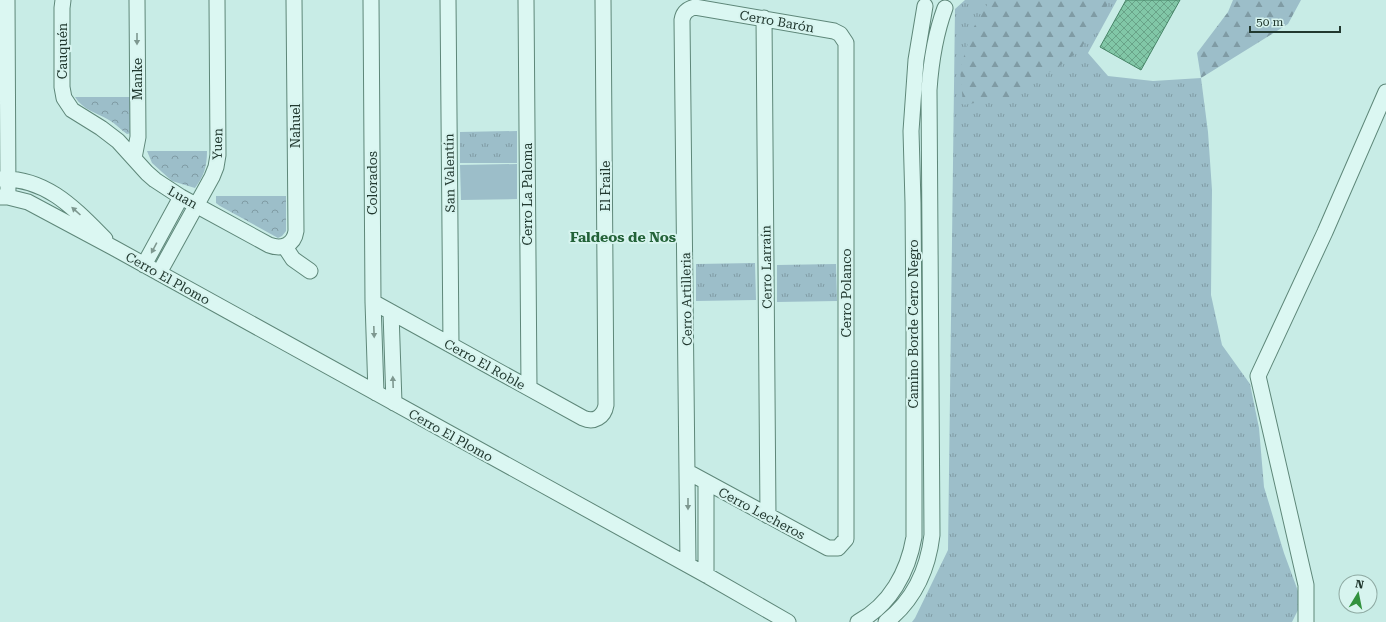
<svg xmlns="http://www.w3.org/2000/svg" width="1386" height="622" viewBox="0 0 1386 622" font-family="'Roboto Serif',serif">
<defs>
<pattern id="grass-tufts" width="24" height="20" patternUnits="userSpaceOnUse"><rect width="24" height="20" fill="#9cbec9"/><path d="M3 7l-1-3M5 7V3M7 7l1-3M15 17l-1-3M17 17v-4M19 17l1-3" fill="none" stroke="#7f9ba4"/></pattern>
<pattern id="forest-firs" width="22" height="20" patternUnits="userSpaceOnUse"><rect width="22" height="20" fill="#9cbec9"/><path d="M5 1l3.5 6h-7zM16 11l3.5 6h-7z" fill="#7f9ba4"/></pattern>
<pattern id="park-crowns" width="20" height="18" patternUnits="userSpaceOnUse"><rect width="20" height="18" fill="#9cbec9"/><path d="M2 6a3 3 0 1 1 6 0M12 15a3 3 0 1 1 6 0" fill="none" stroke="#7f9ba4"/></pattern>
<pattern id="building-cross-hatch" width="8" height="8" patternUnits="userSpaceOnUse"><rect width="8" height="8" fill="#81c7a7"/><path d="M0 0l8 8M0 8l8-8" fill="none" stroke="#69a388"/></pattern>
</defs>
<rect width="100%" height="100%" fill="#c8ece6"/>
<path fill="url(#grass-tufts)" d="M965,0H1117L1088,53L1108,76L1153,81L1201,78L1208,132L1212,190L1211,295L1222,345L1250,384L1259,428L1264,487L1284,553L1302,602L1292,622H912L915,618L948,550L955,9Z
M517,131V163H460V132Z
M755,263L756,300L696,301V264Z
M836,264L837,301L777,302V265Z"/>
<path fill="url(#forest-firs)" d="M990,0H1110L1080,50L1058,67L1009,97L963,105L960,69L972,30Z
M1233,0H1301L1288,24L1201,78L1197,53L1228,12Z"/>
<path fill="url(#park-crowns)" d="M75,97H131V133L127,134C121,130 116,124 109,120C97,113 83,110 75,97Z
M147,151H207C207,166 204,176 195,188L172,181L152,163Z
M216,196H286V231L282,236L278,238L220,206L216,203Z"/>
<path fill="#9cbec9" d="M517,164V199L461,200L460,165Z"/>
<path fill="url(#building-cross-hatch)" stroke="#468466" d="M1126,0H1180L1141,70L1100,47Z"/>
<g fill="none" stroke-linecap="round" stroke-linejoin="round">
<g stroke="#5e8779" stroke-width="17">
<path id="minor" d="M7,0L8,197
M63,0L62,8V87L64,98L72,110L101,128L118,141L147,173L155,180L181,197L269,245C282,250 294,245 296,231L294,0
M371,0L373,302L376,393
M448,0L451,345
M526,0L529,388
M764,18L768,516
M134,158L138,137L137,0
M0,179C46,177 75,209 105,239
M0,197H8L28,202L114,248L706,575L788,622
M285,247L293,259L310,271
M144,265L181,197
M159,273L212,177L216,167L218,155L217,0
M373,302L583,418C594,423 604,417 606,405L603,0
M391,312L394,403
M688,472L828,548H838L846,539V43L840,34L834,31L695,7C687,9 683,13 682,20L688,565
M706,482V575
M858,622C890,605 908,572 914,537V328L913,203L911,131L916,60L925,6
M886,622C914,600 928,569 932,535L929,90C931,61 935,35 945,8
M1306,622V585L1258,376L1325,232L1386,92"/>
</g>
<use href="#minor" stroke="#dbf7f2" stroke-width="15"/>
</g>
<defs><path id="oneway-solid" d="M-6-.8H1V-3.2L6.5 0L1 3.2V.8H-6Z"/></defs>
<g fill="#7e9890">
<use href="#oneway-solid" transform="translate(137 39) rotate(90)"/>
<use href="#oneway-solid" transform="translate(76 211) rotate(-138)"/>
<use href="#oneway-solid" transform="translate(154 248) rotate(118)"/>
<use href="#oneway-solid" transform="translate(374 332) rotate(88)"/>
<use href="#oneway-solid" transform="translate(393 382) rotate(-92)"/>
<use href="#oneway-solid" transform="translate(688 504) rotate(90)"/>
</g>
<g text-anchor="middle" stroke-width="4" stroke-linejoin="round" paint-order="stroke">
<g font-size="13" fill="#21382f" stroke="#d7f4ef">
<text transform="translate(777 21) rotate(10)" y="5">Cerro Barón</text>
<text transform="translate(62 51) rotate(-90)" y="5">Cauquén</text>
<text transform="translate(137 79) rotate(-90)" y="5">Manke</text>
<text transform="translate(295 126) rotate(-90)" y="5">Nahuel</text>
<text transform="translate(217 144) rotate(-89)" y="5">Yuen</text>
<text transform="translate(449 173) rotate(-91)" y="5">San Valentín</text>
<text transform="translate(372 183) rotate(-90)" y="5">Colorados</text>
<text transform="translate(605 186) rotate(-90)" y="5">El Fraile</text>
<text transform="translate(527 194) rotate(-90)" y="5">Cerro La Paloma</text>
<text transform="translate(183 197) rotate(30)" y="5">Luan</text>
<text transform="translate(766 267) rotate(-91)" y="5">Cerro Larraín</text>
<text transform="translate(168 278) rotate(29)" y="5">Cerro El Plomo</text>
<text transform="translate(846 293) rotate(-90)" y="5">Cerro Polanco</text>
<text transform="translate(686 299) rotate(-91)" y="5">Cerro Artilleria</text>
<text transform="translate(913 324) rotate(-90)" y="5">Camino Borde Cerro Negro</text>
<text transform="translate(485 364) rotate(29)" y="5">Cerro El Roble</text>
<text transform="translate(451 435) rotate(29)" y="5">Cerro El Plomo</text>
<text transform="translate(762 513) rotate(28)" y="5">Cerro Lecheros</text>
</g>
<g font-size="14" font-weight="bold" fill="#236238" stroke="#d7f4ef">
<text x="623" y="242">Faldeos de Nos</text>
</g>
</g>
<g transform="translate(1358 594) rotate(10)"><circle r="19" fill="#d7f4ef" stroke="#8ea9a2"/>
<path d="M0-3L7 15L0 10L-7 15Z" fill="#32923e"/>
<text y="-6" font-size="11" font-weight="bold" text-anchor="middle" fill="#21382f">N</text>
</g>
<path d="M1250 26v6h90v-6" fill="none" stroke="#21382f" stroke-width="2"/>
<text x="1256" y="26" font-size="12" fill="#21382f" stroke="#d7f4ef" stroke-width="3" paint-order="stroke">50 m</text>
</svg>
